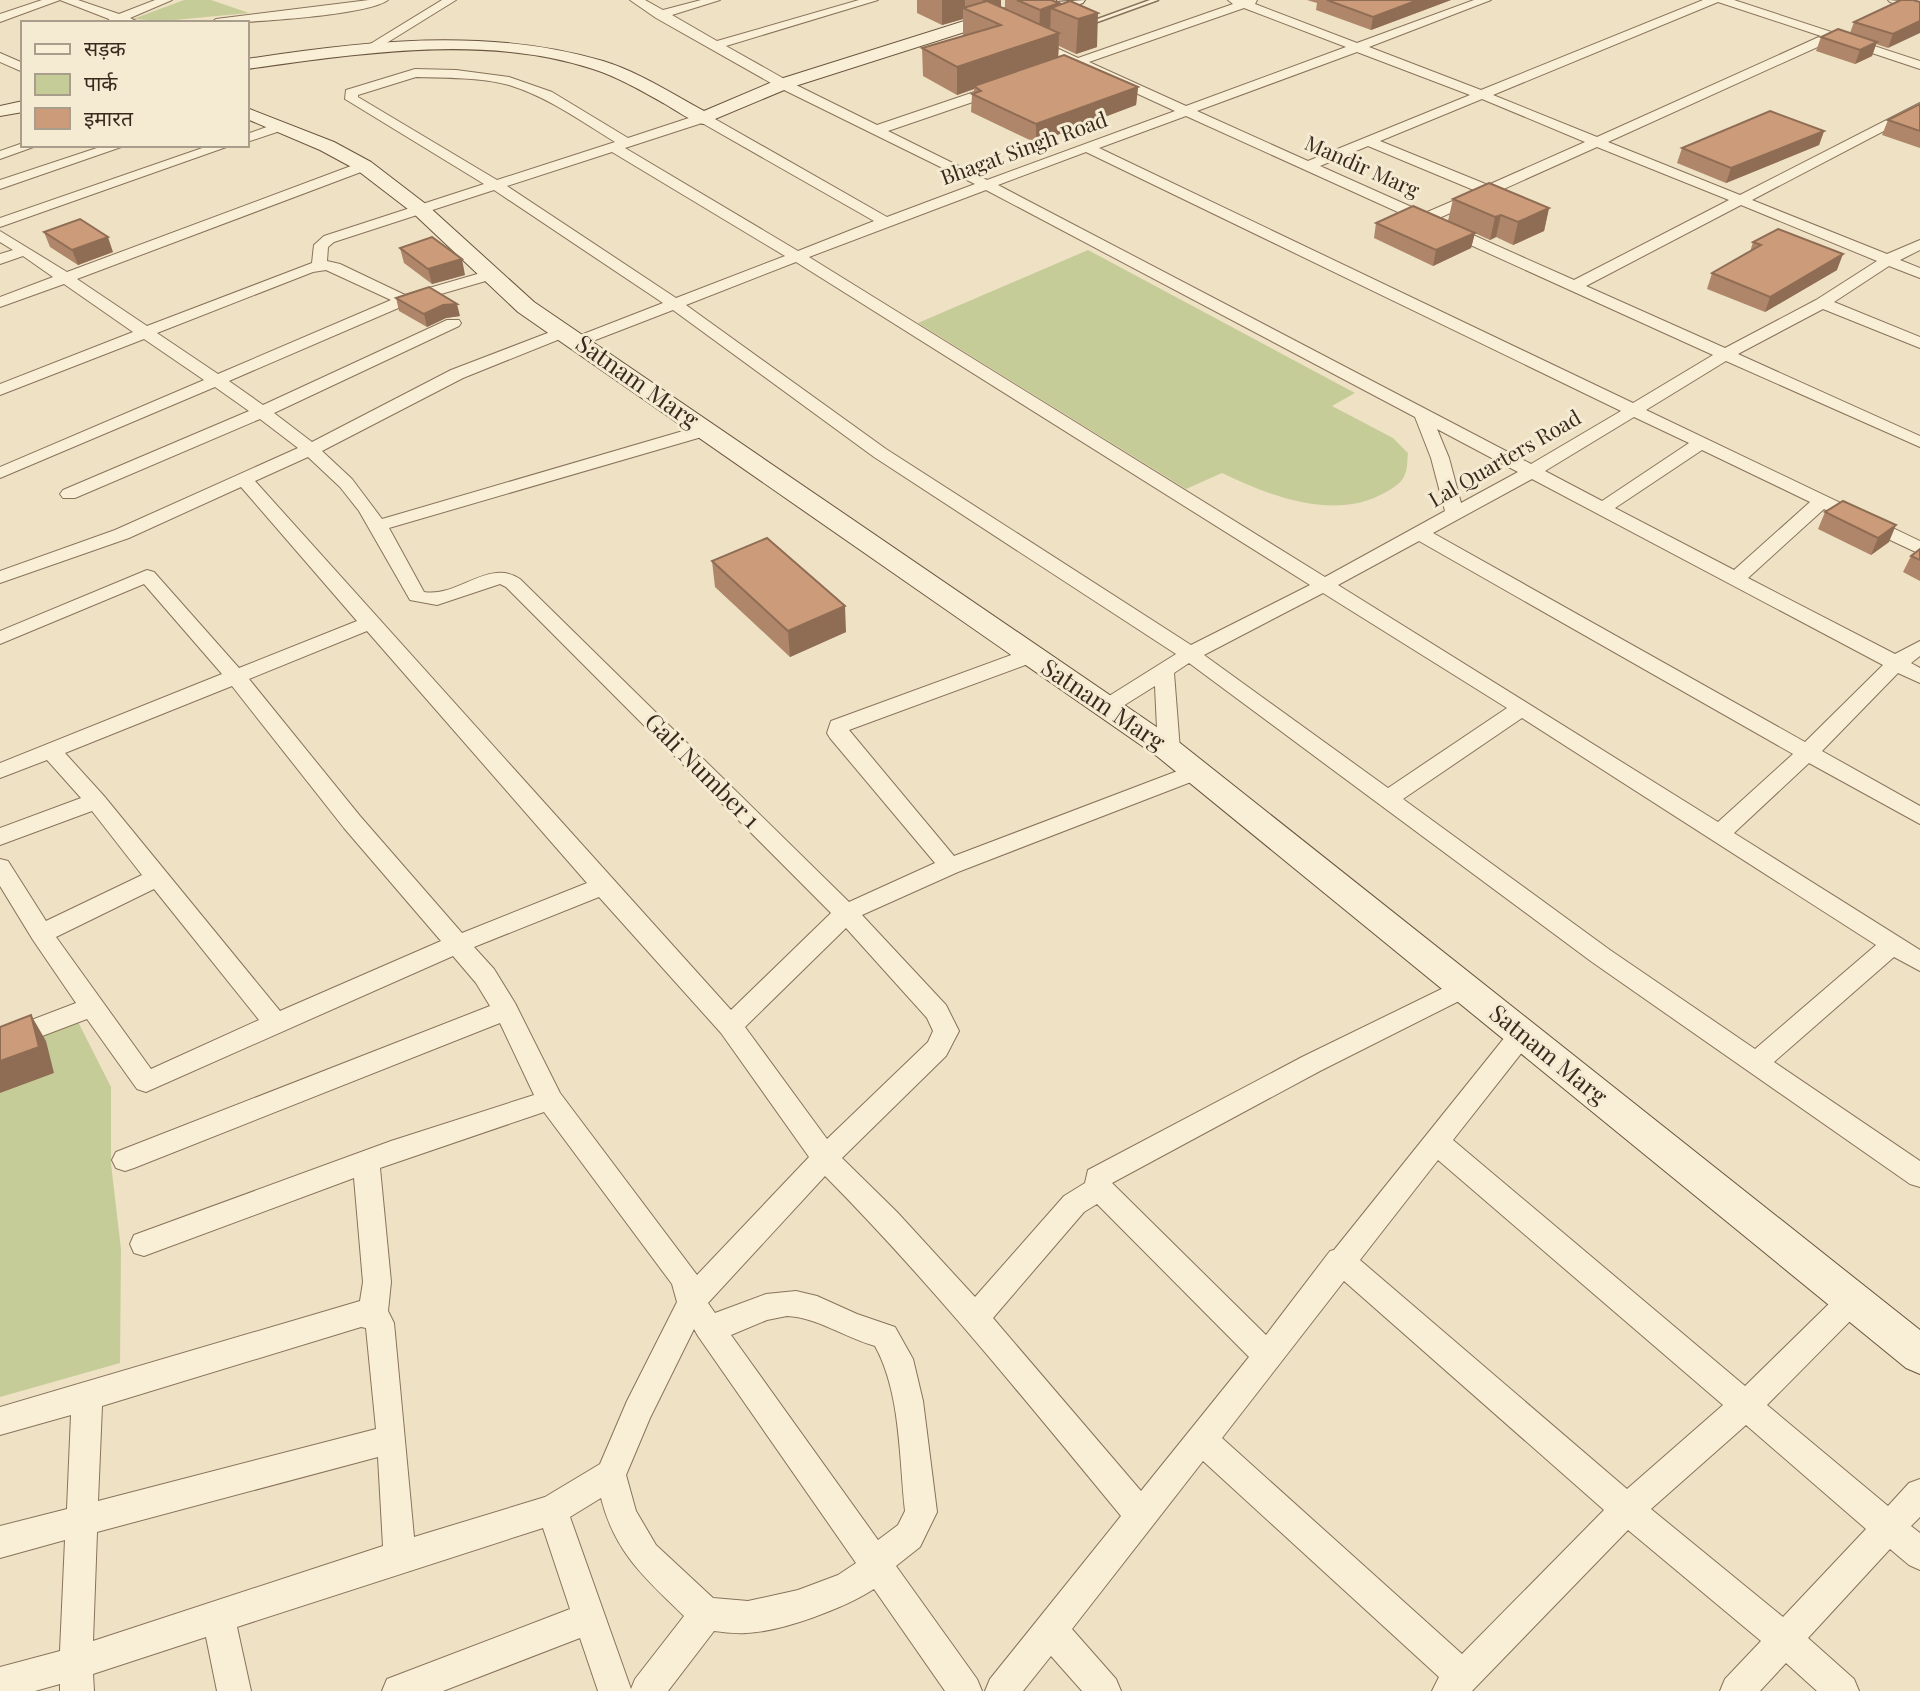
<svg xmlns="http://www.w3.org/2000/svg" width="1920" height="1691" viewBox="0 0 1920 1691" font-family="'Playfair Display','Noto Sans Devanagari',serif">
<rect width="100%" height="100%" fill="#eee1c4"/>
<path fill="#c6cc98" d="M184,0H211L249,13L163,21L133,19Z
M1088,250L1355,393L1332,406L1393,438L1408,453C1407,459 1408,468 1405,474C1403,482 1393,488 1386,492C1335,522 1270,496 1222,473L1186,489L918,323Z
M75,1016L111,1087V1164L121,1249L120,1363L0,1397V1041Z"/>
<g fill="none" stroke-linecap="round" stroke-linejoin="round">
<g stroke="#88735a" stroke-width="3">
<path id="lane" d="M1150,0H1158L1089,25L1084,24Z"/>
</g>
<g stroke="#88735a" stroke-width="2">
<path id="street" d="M42,0H60L0,22V14Z
M60,0H78L119,14L155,0H172L130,18L140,23H110L109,19Z
M369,0H388C367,16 242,23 210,23L216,19Z
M442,0H456L372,52H364L362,49Z
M630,0H645L663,10L701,0H720L672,15L717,41L859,0H878L726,46L788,81L877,125L995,85H1005V91L888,131L987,180L1175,111L1077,66L1065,68L1063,65L1067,62L1025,43V37H1033L1078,58L1233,4L1228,0H1257L1255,4L1357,43L1474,0H1491L1369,47L1481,90L1703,0H1734L1920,61V69L1833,40L1608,142L1740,195L1920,103V112L1752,200L1887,254L1920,240V250L1900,260L1920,268V278L1889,266L1834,302L1920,337V348L1823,309L1738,354L1920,436V447L1726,361L1646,410L1920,541V554L1824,509L1748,578L1895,654L1920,641V656L1911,663L1920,668V683L1898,673L1822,751L1920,806V824L1809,763L1734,833L1920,950V971L1894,957L1774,1062L1920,1161V1187L1910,1184L1592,962L1189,663L1174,673L1180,750L1177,755L1169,757L1161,755L1158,750L1155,686L1115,711H1101L1098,706L1101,701L1176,654L874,457L673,310L585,344H573L571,341L573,338L663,303L494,190L334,242L328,247L327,261L340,264L405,295L491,270L499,275L496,278L410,303L229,381L263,405L447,320H459L461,323L459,326L274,413L312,442L451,370L558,329H570L572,332L570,335L463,378L322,451L352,479L382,519L700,426H712L715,430L712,434L389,528L424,592C457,598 489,558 520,579L849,902L935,863L830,738L827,733L831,721L1022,651H1036L1039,656L1036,661L849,730L954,856L1188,767L1196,765L1204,767L1207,772L1204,777L958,872L862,915L946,1005L959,1031L946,1056L842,1158L897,1212L975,1297L1064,1196L1085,1183L1088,1170L1302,1057L1464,978L1473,980L1476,987L1473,994L1320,1071L1112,1183L1266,1335L1330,1251L1334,1250L1513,1027L1522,1024L1531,1027L1535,1034L1531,1041L1453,1140L1745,1386L1842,1291L1852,1287L1862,1291L1866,1300L1862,1309L1767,1405L1888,1506L1909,1483L1920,1479V1517L1911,1526L1920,1533V1570L1909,1565L1890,1549L1808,1638L1854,1679L1859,1691H1817L1786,1663L1760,1691H1720L1725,1679L1761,1641L1628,1530L1472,1691H1432L1439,1677L1203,1461L1072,1629L1116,1679L1121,1691H1082L1051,1656L1023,1691H985L990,1679L1121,1516C1025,1400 931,1283 825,1176L708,1303L715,1313L766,1294L796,1291L817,1296L857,1314L895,1327L913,1359L923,1401L937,1512L920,1547L896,1566L977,1679L982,1691H945L874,1589C845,1608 781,1632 746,1633C735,1634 724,1632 714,1631L668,1691H598L580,1638L443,1691H382L387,1679L570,1609L543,1528L237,1627L251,1691H217L206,1637L93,1674L94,1691H60V1684L35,1691H0V1667L60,1651L65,1540L0,1558V1526L67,1509L71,1415L0,1435V1407L360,1301L363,1282L354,1178L144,1256L134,1253L130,1244L134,1235L391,1141L534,1095L500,1023L134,1168L125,1171L116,1168L112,1160L116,1152L490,1006L476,983L453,956L146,1092L137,1089L87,1019L0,1052V1032L76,1003L33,940L0,886V859L8,861L46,921L142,875L92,811L0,845V828L81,798L47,760L0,778V763L222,674L144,584L0,644V631L147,570L154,572L239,668L357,621L241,487L129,538L0,583V571L115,530L298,448L260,419L75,498H63L60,494L63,490L249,411L215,387L0,478V467L204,380L144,339L0,395V384L133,332L64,284L0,307V297L53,277L23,256L0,264V254L13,250L0,242V231L67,272L359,163H369V169L77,279L147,326L312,263L314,245L324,236L484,184L345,99L346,90L415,69L456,70L509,77L552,92L628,138L698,115H708L887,217L975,184L778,87L656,18ZM1718,2L1821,36L1597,137L1493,95ZM1244,8L1346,47L1186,106L1089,62ZM1357,52L1470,95L1308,161L1197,111ZM416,77C446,78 480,77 509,85C548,97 581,121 615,142L497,180L358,97V95ZM1482,99L1585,142L1488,185L1380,141ZM1186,116L1713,355L1633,403L1099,148ZM702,123L874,221L798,251L625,148ZM1368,146L1476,191L1425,213L1320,166ZM1597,147L1729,200L1574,280L1437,219ZM612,152L785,256L676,298L507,186ZM1086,152L1621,411L1531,464L998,185ZM986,190L1415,417L1431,458L1445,511L1325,577L809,257ZM1741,205L1877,261L1816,300L1725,348L1586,286ZM796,262L1310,585L1191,645L886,449L686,305ZM326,270L391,300L218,374L157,333L313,272ZM1634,417L1689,443L1602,501L1545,471ZM1437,429L1518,472L1461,503L1449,458ZM1702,450L1810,502L1734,570L1615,508ZM308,457L340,487L359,511L410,600L437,605L500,584L506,587L831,913L731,1010L255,481ZM1532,479L1883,665L1805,742L1433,533ZM1419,541L1793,754L1718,822L1338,585ZM1323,593L1507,708L1388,788L1204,655ZM367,631L587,883L462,933L360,816L249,679ZM232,686L344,828L441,941L280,1011L104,796L65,753ZM1522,718L1876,945L1755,1049L1610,950L1403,799ZM154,889L259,1020L151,1069L56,937ZM599,897L721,1033L809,1157L697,1275L560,1093L515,1003L494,969L474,947ZM846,928L927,1018L933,1031L928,1042L827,1139L745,1027ZM544,1112L672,1284L677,1302L627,1401L600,1464L545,1497L414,1537L394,1323L388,1311L391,1282L380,1168ZM1438,1160L1723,1405L1627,1489L1360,1260ZM1097,1204L1249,1357L1141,1491L993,1318L1084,1212ZM1344,1281L1604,1510L1462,1654L1222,1438ZM787,1316C816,1317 846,1338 875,1346C901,1393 899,1458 905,1511L898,1525L878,1540L731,1335L767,1320ZM361,1327L366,1328L376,1429L98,1501L102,1406ZM694,1329L698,1336L856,1563L838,1575L798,1590L748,1601L713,1598L656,1545L636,1511L626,1475L650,1418ZM1746,1425L1866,1529L1783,1617L1651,1509ZM378,1457L383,1546L93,1641L97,1532ZM601,1498C615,1553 645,1578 684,1616L635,1679L631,1689L570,1517Z
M1888,0L1920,3V11L1890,2Z
M0,53L23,63V72L0,62Z
M278,123L283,124V130L247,142V134Z
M23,143L39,145L0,159V151Z
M106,145H127L0,189V180Z
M211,145H232L0,227V218Z"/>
</g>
<g stroke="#6a543e" stroke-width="2">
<path id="secondary" d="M1031,0H1056L1055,2L1085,0L1083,3L1030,21L1024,20L1022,16L1024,13L789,88L703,124C689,120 677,111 665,104C642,91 618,77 593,69C482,33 359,54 247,69V59C363,41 488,27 603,61C639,72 671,93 704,111L777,80Z
M23,101V112L0,116V106Z
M247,108L334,142L371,162L427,205L534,302L1180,743L1920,1330V1374L1906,1368L1158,757L518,312L413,213L357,170L320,150L247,119Z"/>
</g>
<use href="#lane" fill="#f9efd7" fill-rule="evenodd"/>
<use href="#street" fill="#f9efd7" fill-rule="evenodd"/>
<use href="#secondary" fill="#f9efd7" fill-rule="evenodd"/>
</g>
<path fill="#af8669" d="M917,0H1001V7L1005,9V0H1051L1058,5L1070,1L1097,47L1076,54L1059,46L1058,58L1138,87L1136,105L1036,143L971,112L972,94L974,93V89L957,95L923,76L922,48L965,36L963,35V19L942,25L917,13Z
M1307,0H1451L1371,30L1316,10L1317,3Z
M1913,0L1888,48L1876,44L1872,56L1855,64L1816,51L1821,37L1850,33L1854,22Z
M1920,104V148L1882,135L1888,120Z
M1824,131L1819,145L1726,183L1677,163L1682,148Z
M1453,199L1549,208L1544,231L1513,245L1496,237L1490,240L1448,221Z
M1376,223L1475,233L1471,248L1433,266L1374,238Z
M44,232L113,252L78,265L50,247Z
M1753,242L1837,270L1765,312L1707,289L1712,273L1750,252Z
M400,248L465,275L432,284L404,263Z
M396,298L460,316L446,318L427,327L399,311Z
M1825,512L1889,542L1871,555L1818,529Z
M1920,549V581L1903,572L1911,556Z
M712,561L846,632L790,657L715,587Z"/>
<path fill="#8f6d55" d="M942,0H965V9L963,8V19L942,25Z
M983,0H1001V7L983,12Z
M1418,0H1451L1371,30L1373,17Z
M1059,3L1058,11L1051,8L1050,34L1039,38L1040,10Z
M1098,13L1097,47L1076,54L1078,19Z
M1920,21V33L1888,48L1893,34Z
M1059,33L1058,61L974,86V89L957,95V67Z
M1877,42L1872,56L1855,64L1860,50Z
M1138,87L1136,105L1036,143V124Z
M1824,131L1819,145L1726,183L1731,168Z
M1549,208L1544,231L1513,245L1518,222Z
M1501,215L1496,237L1490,240L1495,217Z
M1475,233L1471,248L1433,266L1436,250Z
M108,237L113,252L78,265L72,250Z
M1843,254L1837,270L1765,312L1770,297Z
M462,259L465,275L432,284L428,269Z
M457,304L460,316L446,318L427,327L424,314L443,305Z
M1896,525L1889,542L1871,555L1878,538Z
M845,606L846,632L790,657L788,631Z
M31,1015L46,1041L54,1073L0,1093V1061Z"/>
<path fill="#cc9c7a" stroke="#8f6d55" stroke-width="2" d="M1017,0H1051L1059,3L1040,10Z
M1327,0H1418L1373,17Z
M1901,0H1913L1920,2V21L1893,34L1854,22Z
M987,1L1059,33L957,67L922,48L1001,25L963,8Z
M1070,1L1098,13L1078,19L1051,8Z
M1838,29L1877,42L1860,50L1821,37Z
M1064,55L1138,87L1036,124L972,94L981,91L974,86Z
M1920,104V131L1888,120Z
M1770,111L1824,131L1731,168L1682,148Z
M1489,183L1549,208L1518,222L1501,215L1495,217L1453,199Z
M1413,206L1475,233L1436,250L1376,223Z
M80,219L108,237L72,250L44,232Z
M1778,229L1843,254L1770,297L1712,273L1761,245L1753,242Z
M432,237L462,259L428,269L400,248Z
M429,287L457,304L443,305L424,314L396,298Z
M1843,501L1896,525L1878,538L1825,512Z
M767,538L845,606L788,631L712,561Z
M1920,549V560L1911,556Z
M31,1015L39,1047L0,1061V1027Z"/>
<g text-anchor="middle" stroke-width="6" stroke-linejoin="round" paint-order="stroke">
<g font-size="21" fill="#382b1e" stroke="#f5ebd3">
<text transform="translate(1024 149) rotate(-20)" y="7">Bhagat Singh Road</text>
<text transform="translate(1362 167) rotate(24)" y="7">Mandir Marg</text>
<text transform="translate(1505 459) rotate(-30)" y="7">Lal Quarters Road</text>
</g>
<g font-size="24" fill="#382b1e" stroke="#f5ebd3">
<text transform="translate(637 382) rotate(35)" y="8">Satnam Marg</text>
<text transform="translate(1103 705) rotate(34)" y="8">Satnam Marg</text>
<text transform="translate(702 771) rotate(45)" y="8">Gali Number 1</text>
<text transform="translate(1548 1055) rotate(39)" y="8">Satnam Marg</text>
</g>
</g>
<rect x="21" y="21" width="228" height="126" fill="#f5ebd3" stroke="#a99e8b" stroke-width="2"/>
<rect x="35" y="44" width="35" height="10" fill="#f9efd7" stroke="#a99e8b" stroke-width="2"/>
<text x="84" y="56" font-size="21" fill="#382b1e">सड़क</text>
<rect x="35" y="74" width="35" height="21" fill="#c6cc98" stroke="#a99e8b" stroke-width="2"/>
<text x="84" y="91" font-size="21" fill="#382b1e">पार्क</text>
<rect x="35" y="108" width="35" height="21" fill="#cc9c7a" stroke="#a99e8b" stroke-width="2"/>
<text x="84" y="126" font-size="21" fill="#382b1e">इमारत</text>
</svg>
